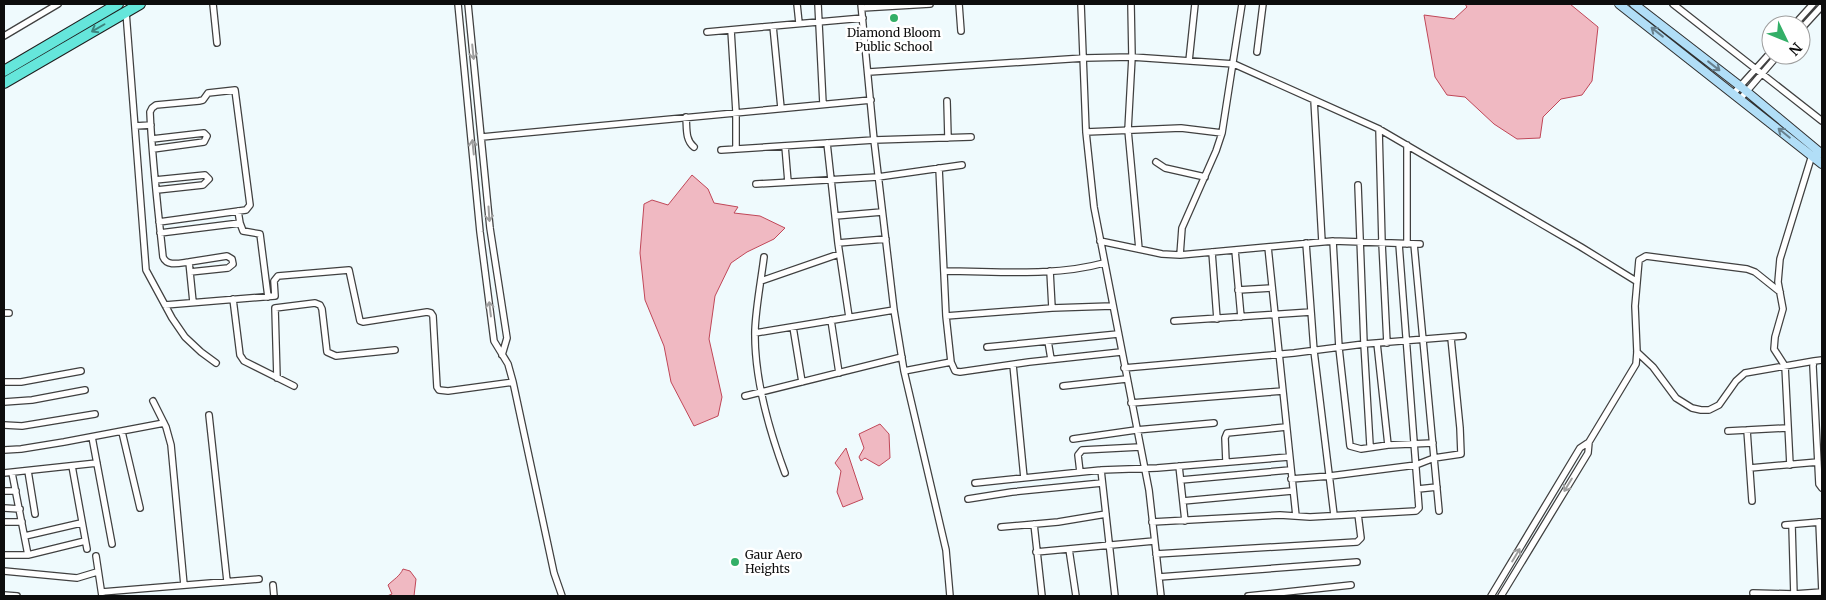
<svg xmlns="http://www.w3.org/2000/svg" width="1826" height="600" viewBox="0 0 1826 600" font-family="Merriweather,serif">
<rect width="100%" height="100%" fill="#effafd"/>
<path fill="#f0b9c2" stroke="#c04758" d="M1465,4H1570L1598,27L1592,81L1582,95L1561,99L1543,117L1540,138L1517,139L1494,124L1465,97L1447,95L1435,77L1424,15L1454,19L1467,7Z
M692,175L708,189L714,203L738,207L734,213L760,216L785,228L774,239L747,252L731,263L715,296L709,339L722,397L718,416L694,426L671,382L664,346L645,300L640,253L644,204L652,200L668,205Z
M880,424L889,434L890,458L879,466L865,458L861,461L859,457L864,448L859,434Z
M846,448L863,499L843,507L837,492L841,471L835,463Z
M403,569L410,571L416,579L414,596H387L392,594L388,585C393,580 400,576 403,569Z"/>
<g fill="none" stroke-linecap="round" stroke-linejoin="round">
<g stroke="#404040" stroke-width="8">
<path id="street" d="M213,4L217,43
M458,4L480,232L494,341L508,364L513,382L554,573L562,596
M468,4L490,228L507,338L502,355
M797,4L799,23
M818,4L823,104
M861,4L874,140L894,310L904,371L946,550L950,596
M959,4L961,31
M1081,4L1086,132L1094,207L1149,490L1161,596
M1131,4L1132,57L1128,130L1139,249
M1673,4L1822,121
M862,8L930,4
M126,12L146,270L172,318L185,337L201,352L216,363
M1794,25L1813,4
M773,26L781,108
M1801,29L1822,6
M731,30L736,112V149
M707,32L863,18
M4,36L58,4
M1257,52L1263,4
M1189,61L1195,4
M869,72L1084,58L1132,57L1234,64L1379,129L1581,247L1636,281
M1734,93L1771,52
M1741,98L1778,55
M1314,100L1322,242
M947,101L948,138
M686,117C687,128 685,140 694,147
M135,126L151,125
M1379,129L1382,243L1387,343
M1086,132L1181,128L1222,133
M482,137L871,100
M152,139L204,133L207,136L204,142L153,149
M827,143L838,243L849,317
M1407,145V244
M785,146L788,182
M721,150L874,140L971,137
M1156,162L1165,168L1205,177
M939,168L946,316L951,362L955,371L960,372L1029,362L1121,352
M155,180L205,175L209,179L203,185L157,190
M756,184L878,177L962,165
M1358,185L1364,344L1370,445
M835,216L882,212
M159,222L246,210L250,205L235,90L208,93L203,100L199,101L156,105L152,108L150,112C152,160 158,209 163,257C167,267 180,263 189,262L193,302
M240,223L243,231L260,234L268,297
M160,233L240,223L238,211
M1100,241L1162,254L1180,255L1333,241L1420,244
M1333,241L1339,348L1350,446L1361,449L1388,445L1433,443
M838,243L886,239
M1306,243L1314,351L1334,515
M1414,244L1439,511
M1268,247L1296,516
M1235,250L1241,317
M1212,252L1217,319
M1180,255L1182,228L1216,151L1222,133L1242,4
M764,257C761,281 756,306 755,330C754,376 769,430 785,473
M189,262L227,256L232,259L233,264L228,268L190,272
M945,271C997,271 1053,277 1104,263
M1050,271L1052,308
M761,281L839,254
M1238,290L1272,288
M233,299L240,355L244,361L294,386
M165,305L275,296L274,281L278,276L349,270L360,321L363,322L427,312L431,313L433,316L437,387L439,390L448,391L513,382
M4,313H9
M946,316L1052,308L1112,306
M831,320L839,373
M1174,321L1311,312
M793,327L802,382
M755,333L894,310
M1048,341L1051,359
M1377,343L1388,445
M987,347L1118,334
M1637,352L1653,367L1676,398L1692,408L1701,410H1709L1719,405L1736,381L1745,373L1814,361
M1822,360L1814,361L1813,366L1819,484L1822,488
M1013,365L1024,478
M1124,368L1294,353L1364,344L1463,336
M904,371L951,362
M277,378L275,308L315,303L320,305L322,309L327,352L336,356L395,350
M4,382H21L81,371
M1063,386L1126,379
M745,396L902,357
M153,401L166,427L171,445L184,585
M4,402L32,400L85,390
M1131,403L1283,391
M209,415L227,581
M4,425L22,426L95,414
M1747,430L1752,501
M1728,431L1787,428
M122,432L140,508
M92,437L112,544
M1073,439L1136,430L1214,423
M4,450L21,449L64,442L164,423
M1226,462L1225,438L1227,433L1286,427
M1790,465L1785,366L1774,349L1775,337L1783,309L1778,282L1780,259L1812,155
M72,466L87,549
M1179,466L1185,521
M1750,468L1818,462
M1101,470L1115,596
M28,471L35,514
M1080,472L1078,455L1082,450L1140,447
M4,473L97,463
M12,473L28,555
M1291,479L1330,476L1416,465L1434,458L1461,454L1460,428L1451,338
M1181,480L1290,470
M975,483L1101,470L1157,468L1289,457
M1418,489L1437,487
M4,491H16
M968,499L1012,492L1102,483
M1183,501L1292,491
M4,508L20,509
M4,522H22
M1152,522L1280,515L1310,517L1416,511L1419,508L1399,244
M1819,522L1822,592
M1034,524L1042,596
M1785,525L1820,522
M1792,525L1794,596
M1001,527L1058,522L1106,514
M25,536L81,523
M1069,549L1076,596
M1036,552L1154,541
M1156,554L1357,542L1361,538L1358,514
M4,555H28L85,541
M96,556L102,596
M4,571L77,578L97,572
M1159,577L1357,562
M273,585L274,596
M102,592L259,579
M1753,593L1794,594L1822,592
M4,595L17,596
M1248,596L1351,585
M1491,596L1580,448L1589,442
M1501,596L1588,453L1589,442L1636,364L1637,352L1635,306L1639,260L1646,256L1747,269L1755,272L1780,292"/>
</g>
<g stroke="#2f2f2f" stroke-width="10">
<path id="secondary" d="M1619,4L1822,164
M1634,4L1740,86L1822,154"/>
</g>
<g stroke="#1e1e1e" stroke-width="12">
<path id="highway" d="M4,71L118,4
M4,83L140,4"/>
</g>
<use href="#street" stroke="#fff" stroke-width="5.5"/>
<use href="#secondary" stroke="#b1def7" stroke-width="8"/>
<use href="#highway" stroke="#65e6db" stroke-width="10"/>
</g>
<defs><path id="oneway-shaft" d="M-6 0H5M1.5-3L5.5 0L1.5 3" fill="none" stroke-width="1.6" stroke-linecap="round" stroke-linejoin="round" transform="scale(1.25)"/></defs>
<use stroke="#3d847e" href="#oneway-shaft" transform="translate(98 28) rotate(150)"/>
<g stroke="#67808e">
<use href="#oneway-shaft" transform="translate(1657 32) rotate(-142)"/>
<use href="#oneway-shaft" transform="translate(1714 66) rotate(38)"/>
<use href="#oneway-shaft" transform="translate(1784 133) rotate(-141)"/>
</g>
<g stroke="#9e9e9e">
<use href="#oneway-shaft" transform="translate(473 52) rotate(84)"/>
<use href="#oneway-shaft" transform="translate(473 147) rotate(-96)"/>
<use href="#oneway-shaft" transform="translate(489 214) rotate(86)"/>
<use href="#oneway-shaft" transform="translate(490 309) rotate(-97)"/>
<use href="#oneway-shaft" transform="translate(1568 485) rotate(121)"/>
<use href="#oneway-shaft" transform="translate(1516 555) rotate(-59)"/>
</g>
<g fill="#33af67" stroke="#fff" stroke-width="2">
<circle cx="894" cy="18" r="5"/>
<circle cx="735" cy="562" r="5"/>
</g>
<g text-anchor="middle" stroke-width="5" stroke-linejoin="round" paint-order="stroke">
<g font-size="12" fill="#0d0d0d" stroke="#fff">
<text x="894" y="37">Diamond Bloom<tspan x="894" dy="14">Public School</tspan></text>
<text x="745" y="559" text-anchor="start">Gaur Aero<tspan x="745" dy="14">Heights</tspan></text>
</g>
</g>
<rect width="1826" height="600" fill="none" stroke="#0d0d0d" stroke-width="10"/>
<g transform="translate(1786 40) rotate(133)"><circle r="24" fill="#ffffff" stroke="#9e9e9e"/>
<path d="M0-4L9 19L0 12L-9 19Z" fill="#33af67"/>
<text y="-8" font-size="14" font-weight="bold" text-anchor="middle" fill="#0d0d0d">N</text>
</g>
</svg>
